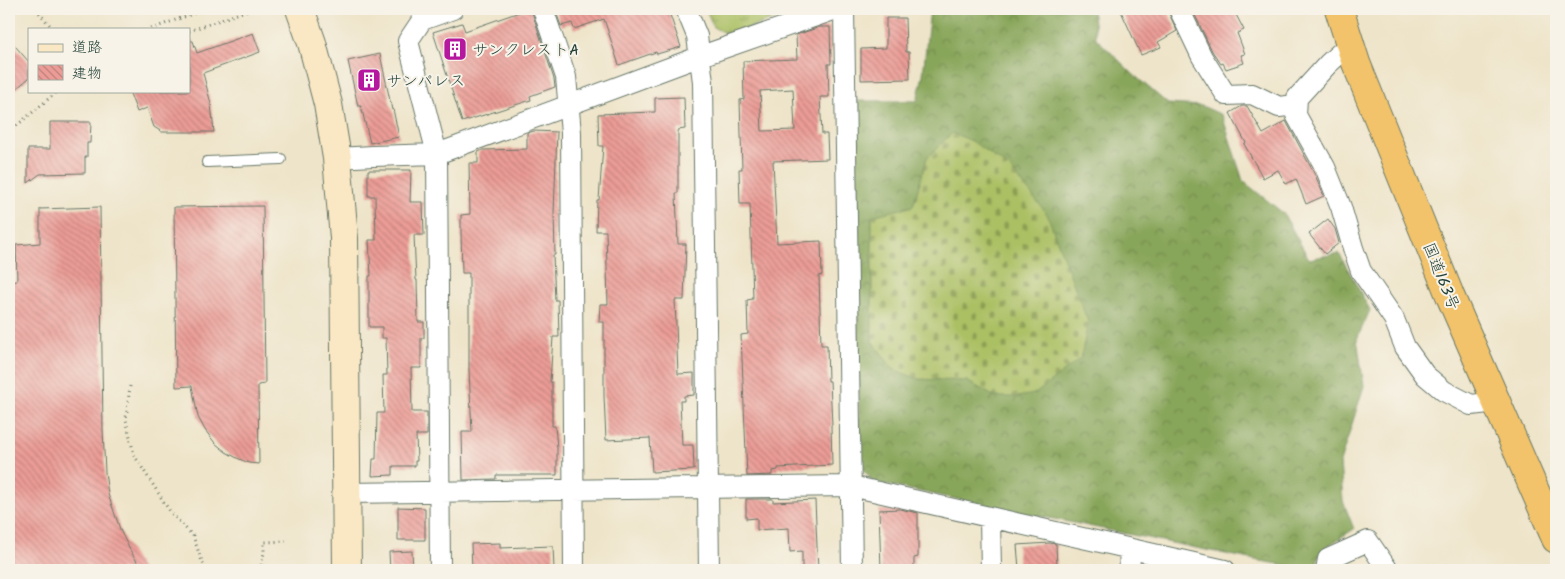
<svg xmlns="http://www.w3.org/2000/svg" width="1565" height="579" viewBox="0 0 1565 579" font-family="Kalam,'Klee One',sans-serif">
<defs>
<pattern id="forest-crowns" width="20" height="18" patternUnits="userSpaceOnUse" patternTransform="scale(1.25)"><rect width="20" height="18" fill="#88a65a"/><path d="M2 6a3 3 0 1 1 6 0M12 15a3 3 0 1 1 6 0" fill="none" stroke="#6f884b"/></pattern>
<pattern id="cemetery-stones" width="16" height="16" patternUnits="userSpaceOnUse" patternTransform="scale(1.25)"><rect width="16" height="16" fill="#abc064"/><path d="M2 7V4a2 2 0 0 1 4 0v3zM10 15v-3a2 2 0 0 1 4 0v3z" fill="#8b9d53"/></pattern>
<pattern id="park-tufts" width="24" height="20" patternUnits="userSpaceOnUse" patternTransform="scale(1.25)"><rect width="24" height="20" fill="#abc064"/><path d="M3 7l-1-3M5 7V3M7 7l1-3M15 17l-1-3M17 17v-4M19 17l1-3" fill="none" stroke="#8b9d53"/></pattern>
<pattern id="building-back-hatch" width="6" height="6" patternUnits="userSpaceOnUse" patternTransform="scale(1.25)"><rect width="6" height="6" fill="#ec9c96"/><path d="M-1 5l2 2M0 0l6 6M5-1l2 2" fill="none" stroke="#bf807b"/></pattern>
</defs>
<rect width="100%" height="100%" fill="#f7f3e8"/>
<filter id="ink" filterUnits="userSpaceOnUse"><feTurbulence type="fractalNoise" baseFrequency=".02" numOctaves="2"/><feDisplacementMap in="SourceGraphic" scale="10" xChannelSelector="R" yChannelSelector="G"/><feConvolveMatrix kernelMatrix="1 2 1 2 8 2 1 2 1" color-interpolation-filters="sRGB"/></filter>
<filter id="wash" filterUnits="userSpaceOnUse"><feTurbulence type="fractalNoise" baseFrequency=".0096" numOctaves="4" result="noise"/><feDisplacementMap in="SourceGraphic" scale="20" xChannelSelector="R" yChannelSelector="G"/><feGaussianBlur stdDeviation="1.12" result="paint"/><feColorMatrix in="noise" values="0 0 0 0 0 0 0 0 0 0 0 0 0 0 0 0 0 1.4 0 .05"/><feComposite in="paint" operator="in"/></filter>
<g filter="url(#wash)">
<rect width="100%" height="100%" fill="#eee4c9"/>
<path fill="url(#forest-crowns)" stroke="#547247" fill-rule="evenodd" d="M930,9H1092L1096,38L1134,75L1168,104L1202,106L1222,115L1243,181L1283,213L1309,259L1339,253L1370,310L1357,339L1364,386L1340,462L1343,501L1354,529L1329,545L1321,552L1316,565L1308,569L1255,560L873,482L860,465L854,101H917L923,75ZM927,159L995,397L967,381L918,379L880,351L872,342V217L913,206Z"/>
<path fill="url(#cemetery-stones)" stroke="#657e4c" d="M952,133L972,141L1011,169L1047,214L1088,322L1081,358L1035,394L1017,397H995L967,381L918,379L893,369L872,341V216L913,206L927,158Z"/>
<path fill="url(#park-tufts)" stroke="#657e4c" d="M706,9H802L729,35L713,27Z"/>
<g id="blocks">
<path fill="url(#building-back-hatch)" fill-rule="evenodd" d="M528,9H531L554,79L555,87L530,96L531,100L462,122L433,32L462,23L465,31Z
M555,9H668L681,47L657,54L656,52L619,65L604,19L574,29L572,23L561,26Z
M1120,9H1167L1177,31L1158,42L1161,47L1141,55Z
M1192,9H1233L1244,30L1237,33L1245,54L1241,55L1244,63L1226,69L1223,63L1221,64L1212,51Z
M886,18H905L906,52H909L910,79L861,80V49L886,48Z
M820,27H830L831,64H828L829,97H820L822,134H827L828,159L773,161L777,243L821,241L822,275L819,276L821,345H827L828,381H830L832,425H831L832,465L778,468V470L772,471V475L747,476L741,335L748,334L747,300L753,299L750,204H740L739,169H742L740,100L744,99L743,61L797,59L796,35ZM793,89L795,130L762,131L760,91Z
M253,33L260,52L203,73L211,104L214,132H162L154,127L147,108L137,112L129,91H189V41H193L197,53Z
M9,39L29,62V78L9,95Z
M380,54L392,110L393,109L399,137L370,143L361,106H358L348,61Z
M684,97L685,129L678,130V193H676L678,244H686L684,300H675L678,374L694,373V395L684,396V401H680L682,445H693L694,470L652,472L650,438L606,440L604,396V322H599L600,304H608L606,231H596L597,200H599L603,146H599L598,114L655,112V98Z
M1242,106H1247L1263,134L1286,121L1315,175L1324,196L1306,204L1296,179L1286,184L1278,170L1263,178L1244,144L1246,143L1230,113Z
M50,122H91L90,143H87V157H85V173L40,174L28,183V149H50Z
M534,131L557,132L554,213L555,255H553L555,300H558L559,337H553L550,382H552V426H555L557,448V475H496V479L463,480L462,432H472L469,370V273H462L461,232V215L470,214L469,163H478V152L483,150L527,149V133Z
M368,170H411L410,202H423L424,235H414L416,280H417L418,322H424V338H421V368H411L412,412H427V435H416L417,461H415V466H393V475L372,476L373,459H376L377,413H384L383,375H387L386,338H382V327H369V276H371L369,240H376L375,196H368Z
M263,206L265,384L258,385L259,464L249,463L237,458L226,452L215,443L205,430L198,417L192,386L176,387L174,207Z
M100,207L103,430L105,472L108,494L121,532L130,550L142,570H9V282L17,281L16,245L40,243V209Z
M1328,219L1335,229L1339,243L1325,254L1309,234Z
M746,499H773V502L815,500L818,570H802V551L790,552L789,528L757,530V518L746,519Z
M398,507L425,508V540H398Z
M900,509L918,513V557L914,558V570H881L879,510Z
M500,543V548L553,546L554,570H472L471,544Z
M1050,543L1056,544L1057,567L1019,569L1017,545Z
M412,551L413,570H390L389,552Z"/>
</g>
</g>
<g filter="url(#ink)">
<use href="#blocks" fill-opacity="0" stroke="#677768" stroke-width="1"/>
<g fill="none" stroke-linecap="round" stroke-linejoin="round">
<g stroke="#677768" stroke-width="12">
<path id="lane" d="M207,162L281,159"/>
</g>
<g stroke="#677768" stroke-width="22">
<path id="street" d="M543,9L566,77L571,133L574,570
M686,9L697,36L703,82L709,570
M844,9L852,570
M1179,9L1202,57L1226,95L1252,94L1279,107L1296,105
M1350,44L1328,64L1297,98L1296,115L1325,167L1341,207L1353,248L1361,271L1394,319L1405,347L1425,375L1444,391L1471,405L1497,402
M337,158L373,156L437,154L701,56L836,9
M346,493L851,486L1225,570
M990,518L991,570
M1129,549L1130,570
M440,570L437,154L408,41L422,20L453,9
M1326,570L1328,559L1368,541L1388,570"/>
</g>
<g stroke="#677768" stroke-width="30">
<path id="secondary" d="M300,9L312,43L328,104L337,158L344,238L347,570"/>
</g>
<g stroke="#677768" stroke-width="30">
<path id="highway" d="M1339,9L1356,63L1451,298L1556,539"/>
</g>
<path stroke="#677768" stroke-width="3" stroke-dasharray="1 4" stroke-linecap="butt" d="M36,9L53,29
M151,29L206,9
M189,31L251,9
M9,132L58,91
M130,386L126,419L134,455L171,513L193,536L205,570
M260,570L264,553V542L286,541"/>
<use href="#lane" stroke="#fff" stroke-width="10"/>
<use href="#street" stroke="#fff" stroke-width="20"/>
<use href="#secondary" stroke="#fae7c3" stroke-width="28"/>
<use href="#highway" stroke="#f2c36a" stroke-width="28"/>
</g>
</g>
<defs>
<g id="building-square" transform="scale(1.25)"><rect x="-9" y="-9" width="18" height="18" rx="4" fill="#b5179e" stroke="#f7f3e8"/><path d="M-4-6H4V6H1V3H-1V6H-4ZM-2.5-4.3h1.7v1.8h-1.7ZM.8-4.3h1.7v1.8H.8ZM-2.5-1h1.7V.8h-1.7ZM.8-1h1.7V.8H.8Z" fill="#fff"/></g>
</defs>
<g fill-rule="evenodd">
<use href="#building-square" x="455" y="49"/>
<use href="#building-square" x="369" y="80"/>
</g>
<g text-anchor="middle" stroke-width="4" stroke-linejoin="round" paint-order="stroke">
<g font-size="16" fill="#1f3d34" stroke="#f7f3e8" text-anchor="start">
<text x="472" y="55">サンクレストA</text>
<text x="386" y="86">サンパレス</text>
</g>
<g font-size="16" fill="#1f3d34" stroke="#f7f3e8">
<text transform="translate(1442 276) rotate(68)" y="6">国道163号</text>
</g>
</g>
<rect width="1565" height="579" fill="none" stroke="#f7f3e8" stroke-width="30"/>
<rect x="28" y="28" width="162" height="65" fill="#f7f3e8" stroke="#a1aaa0"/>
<rect x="38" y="44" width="25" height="8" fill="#fae7c3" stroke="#a1aaa0"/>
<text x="72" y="52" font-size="15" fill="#1f3d34">道路</text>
<rect x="38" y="65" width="25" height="15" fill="url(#building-back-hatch)" stroke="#a1aaa0"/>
<text x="72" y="78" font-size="15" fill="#1f3d34">建物</text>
</svg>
